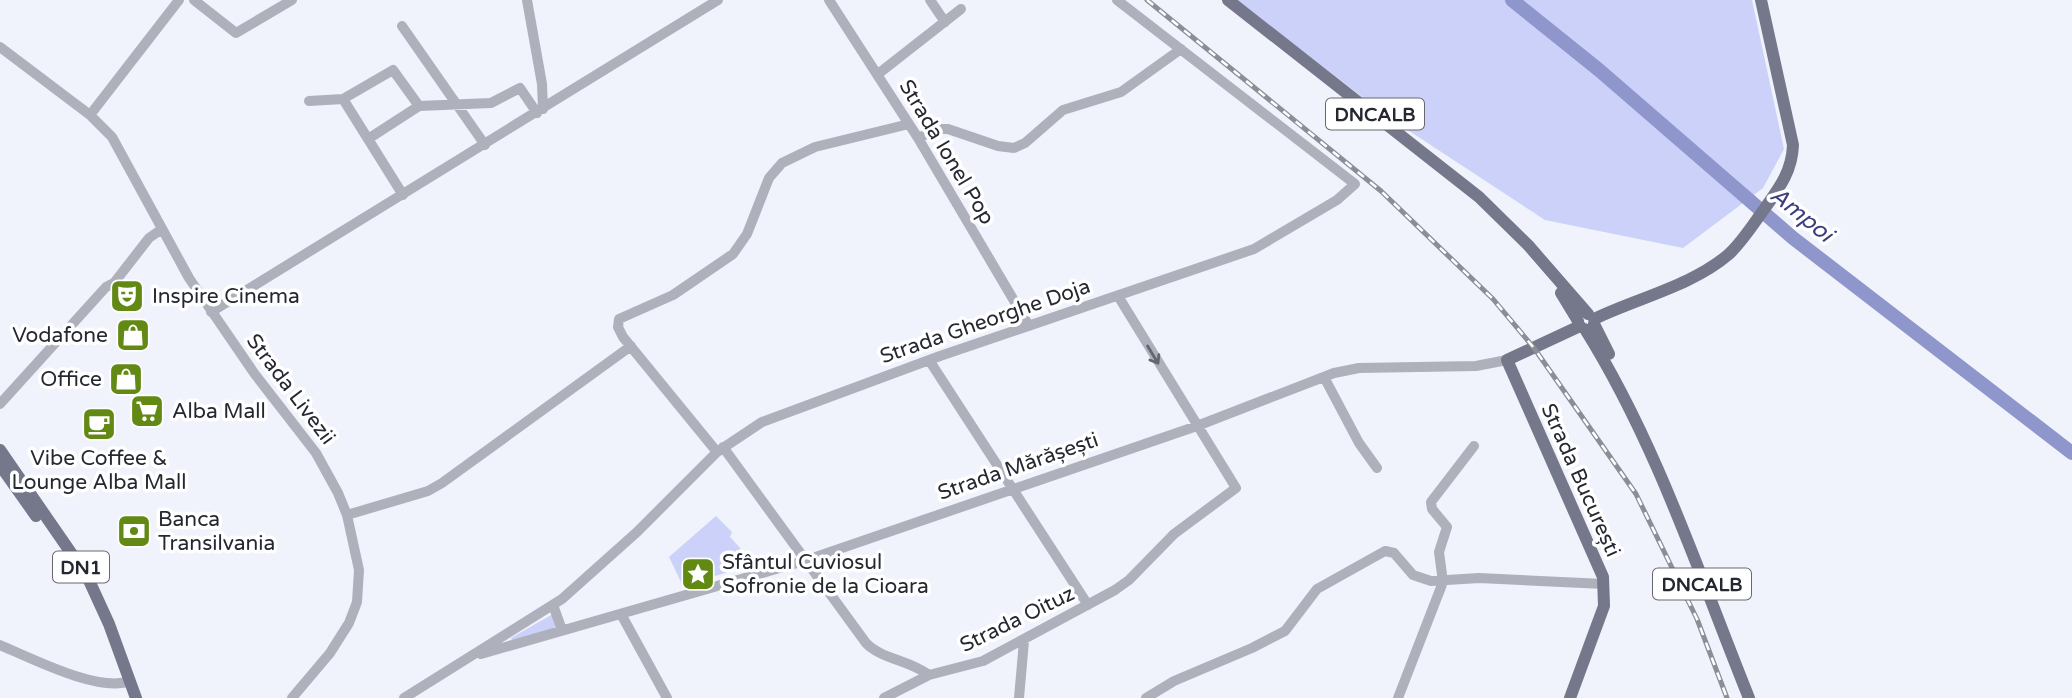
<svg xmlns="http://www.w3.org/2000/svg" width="2072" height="698" viewBox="0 0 2072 698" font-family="'Varela Round',sans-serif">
<rect width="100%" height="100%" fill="#f0f2fc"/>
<path fill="#cbd1f8" d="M1236,0H1752L1784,149L1763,188L1683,248L1545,220L1391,119Z
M716,516L732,532L730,537L740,548L747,566L683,586L669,557Z
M553,614L558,627L512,641L511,638Z"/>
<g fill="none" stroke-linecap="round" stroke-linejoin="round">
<path stroke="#8e96cb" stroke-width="14" d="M1512,0L1599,70L1793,238L2072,453"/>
<path stroke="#aeb0bb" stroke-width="10" d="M194,0L236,33L292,0
M527,0L542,84L543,109
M829,0L918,138L1029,326
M930,0L945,22
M402,26L485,145
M0,47L90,115L112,137L189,278L254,373L316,453L338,493L347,515L359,570L357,602L349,623L330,653L292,698
M878,74L961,9
M343,99L403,195
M309,101L343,99L393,70L419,106L491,103L520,88L537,113
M90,115L179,0
M918,138L938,129H948L998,146L1014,148L1025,143L1063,110L1121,92L1181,49
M368,139L419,106
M211,312L718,0
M929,360L1088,605
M1324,377L1359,443L1377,468
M0,404L106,287L114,283L149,238L162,229
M723,447L866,643C881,659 910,660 929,675
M717,452L623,337L618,327L619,319L673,295L733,254L747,234L769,178L782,163L815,147L909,124
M347,515L428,491L442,483L631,346
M553,605L562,630
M621,614L667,698
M0,645C31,658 99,693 130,681
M481,654L804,561L1197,426L1334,373L1359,368L1476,366L1507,360
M404,698L562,599L637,532L717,452L762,422L940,356L1254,249L1337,200L1355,184L1117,0
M884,698L929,675L983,661L1115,590L1129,580L1174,534L1236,488L1118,296
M1019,698L1024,641
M1146,698L1174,681L1252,648L1285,631L1317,589L1385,551L1394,553L1413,575L1431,581L1479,578L1604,584
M1398,698L1443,582L1439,552L1447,527L1432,509L1431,502L1474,446"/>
<path stroke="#75788b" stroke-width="12" d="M1228,0L1479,197L1528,245L1588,314
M1561,293L1578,321
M1594,319C1637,298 1692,286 1729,254C1743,241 1754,223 1765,208C1780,187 1792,171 1793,145L1761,0
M1594,324L1609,354
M1585,329C1656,442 1699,574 1749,698
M0,450L87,576L109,624L136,698
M0,465L36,516
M1570,698L1604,606L1603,577L1507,360L1580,326"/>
<g stroke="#8c8e97" stroke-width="5">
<path id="rail" d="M1147,0L1381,191L1493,299L1534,348L1636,494L1697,619L1727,698"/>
</g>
<use href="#rail" stroke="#fff" stroke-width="2.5" stroke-dasharray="8" stroke-linecap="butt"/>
</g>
<defs><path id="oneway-shaft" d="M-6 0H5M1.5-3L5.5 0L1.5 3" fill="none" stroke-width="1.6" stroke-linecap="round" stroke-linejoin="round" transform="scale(1.75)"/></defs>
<use stroke="#63656f" href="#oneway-shaft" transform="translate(1153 355) rotate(59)"/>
<defs>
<g id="theatre-square" transform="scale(1.75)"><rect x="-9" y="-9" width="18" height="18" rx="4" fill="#618914" stroke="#fff"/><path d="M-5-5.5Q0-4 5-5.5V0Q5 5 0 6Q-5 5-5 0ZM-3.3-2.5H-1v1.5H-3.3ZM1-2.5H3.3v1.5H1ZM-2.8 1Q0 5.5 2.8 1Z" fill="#fff"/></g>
<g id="shop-square" transform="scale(1.75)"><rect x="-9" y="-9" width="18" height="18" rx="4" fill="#618914" stroke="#fff"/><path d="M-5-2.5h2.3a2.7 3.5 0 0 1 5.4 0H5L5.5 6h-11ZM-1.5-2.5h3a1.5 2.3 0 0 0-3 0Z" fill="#fff"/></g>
<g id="supermarket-square" transform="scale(1.75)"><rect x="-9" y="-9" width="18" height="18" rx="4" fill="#618914" stroke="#fff"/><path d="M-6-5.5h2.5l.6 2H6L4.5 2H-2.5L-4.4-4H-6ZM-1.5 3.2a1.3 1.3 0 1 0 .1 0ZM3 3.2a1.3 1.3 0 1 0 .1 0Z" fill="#fff"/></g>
<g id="cafe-square" transform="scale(1.75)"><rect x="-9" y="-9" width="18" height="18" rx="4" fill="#618914" stroke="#fff"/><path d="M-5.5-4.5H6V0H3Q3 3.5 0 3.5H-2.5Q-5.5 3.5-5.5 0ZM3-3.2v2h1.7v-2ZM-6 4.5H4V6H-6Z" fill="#fff"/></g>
<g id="bank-square" transform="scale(1.75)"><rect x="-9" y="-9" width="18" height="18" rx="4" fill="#618914" stroke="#fff"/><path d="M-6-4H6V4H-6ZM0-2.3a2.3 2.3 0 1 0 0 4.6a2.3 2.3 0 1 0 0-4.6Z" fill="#fff"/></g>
<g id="sight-square" transform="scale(1.75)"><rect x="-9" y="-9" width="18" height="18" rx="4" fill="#618914" stroke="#fff"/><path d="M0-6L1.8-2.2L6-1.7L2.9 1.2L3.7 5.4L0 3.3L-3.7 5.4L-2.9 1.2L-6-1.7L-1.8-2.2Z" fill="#fff"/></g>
</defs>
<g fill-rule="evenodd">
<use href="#theatre-square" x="127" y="296"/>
<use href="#shop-square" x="133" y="335"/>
<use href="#shop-square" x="126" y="379"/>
<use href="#supermarket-square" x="147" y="411"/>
<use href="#cafe-square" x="99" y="424"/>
<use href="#bank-square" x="134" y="531"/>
<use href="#sight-square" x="698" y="574"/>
</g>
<g text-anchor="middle" stroke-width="7" stroke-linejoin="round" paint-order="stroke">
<g fill="#fff" stroke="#67686f" stroke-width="2">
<rect x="1326" y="98.5" width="98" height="31" rx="5"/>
<rect x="53" y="551.5" width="56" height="31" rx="5"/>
<rect x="1653" y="568.5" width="98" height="31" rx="5"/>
</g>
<g font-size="19" font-weight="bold" fill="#262831">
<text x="1375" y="121">DNCALB</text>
<text x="81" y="574">DN1</text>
<text x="1702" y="591">DNCALB</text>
</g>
<g font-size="21" fill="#262831" stroke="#fff">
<text transform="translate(947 152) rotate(59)" y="7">Strada Ionel Pop</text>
<text transform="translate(985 321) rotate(-19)" y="7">Strada Gheorghe Doja</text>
<text transform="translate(291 389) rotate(53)" y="7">Strada Livezii</text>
<text transform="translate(1018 466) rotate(-19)" y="7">Strada Mărășești</text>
<text transform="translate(1581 480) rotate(66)" y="7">Strada București</text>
<text transform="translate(1017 619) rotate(-26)" y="7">Strada Oituz</text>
</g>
<g font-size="21" fill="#262831" stroke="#fff" text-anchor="start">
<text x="152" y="303">Inspire Cinema</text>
<text x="108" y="342" text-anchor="end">Vodafone</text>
<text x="102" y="386" text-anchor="end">Office</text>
<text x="172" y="418">Alba Mall</text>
<text x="99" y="465" text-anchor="middle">Vibe Coffee &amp;<tspan x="99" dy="24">Lounge Alba Mall</tspan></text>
<text x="158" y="526">Banca<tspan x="158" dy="24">Transilvania</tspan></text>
<text x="722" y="569">Sfântul Cuviosul<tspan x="722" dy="24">Sofronie de la Cioara</tspan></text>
</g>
<g font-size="23" font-style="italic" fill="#3a3e7f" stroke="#fff">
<text transform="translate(1802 214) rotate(39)" y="8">Ampoi</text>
</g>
</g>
</svg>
